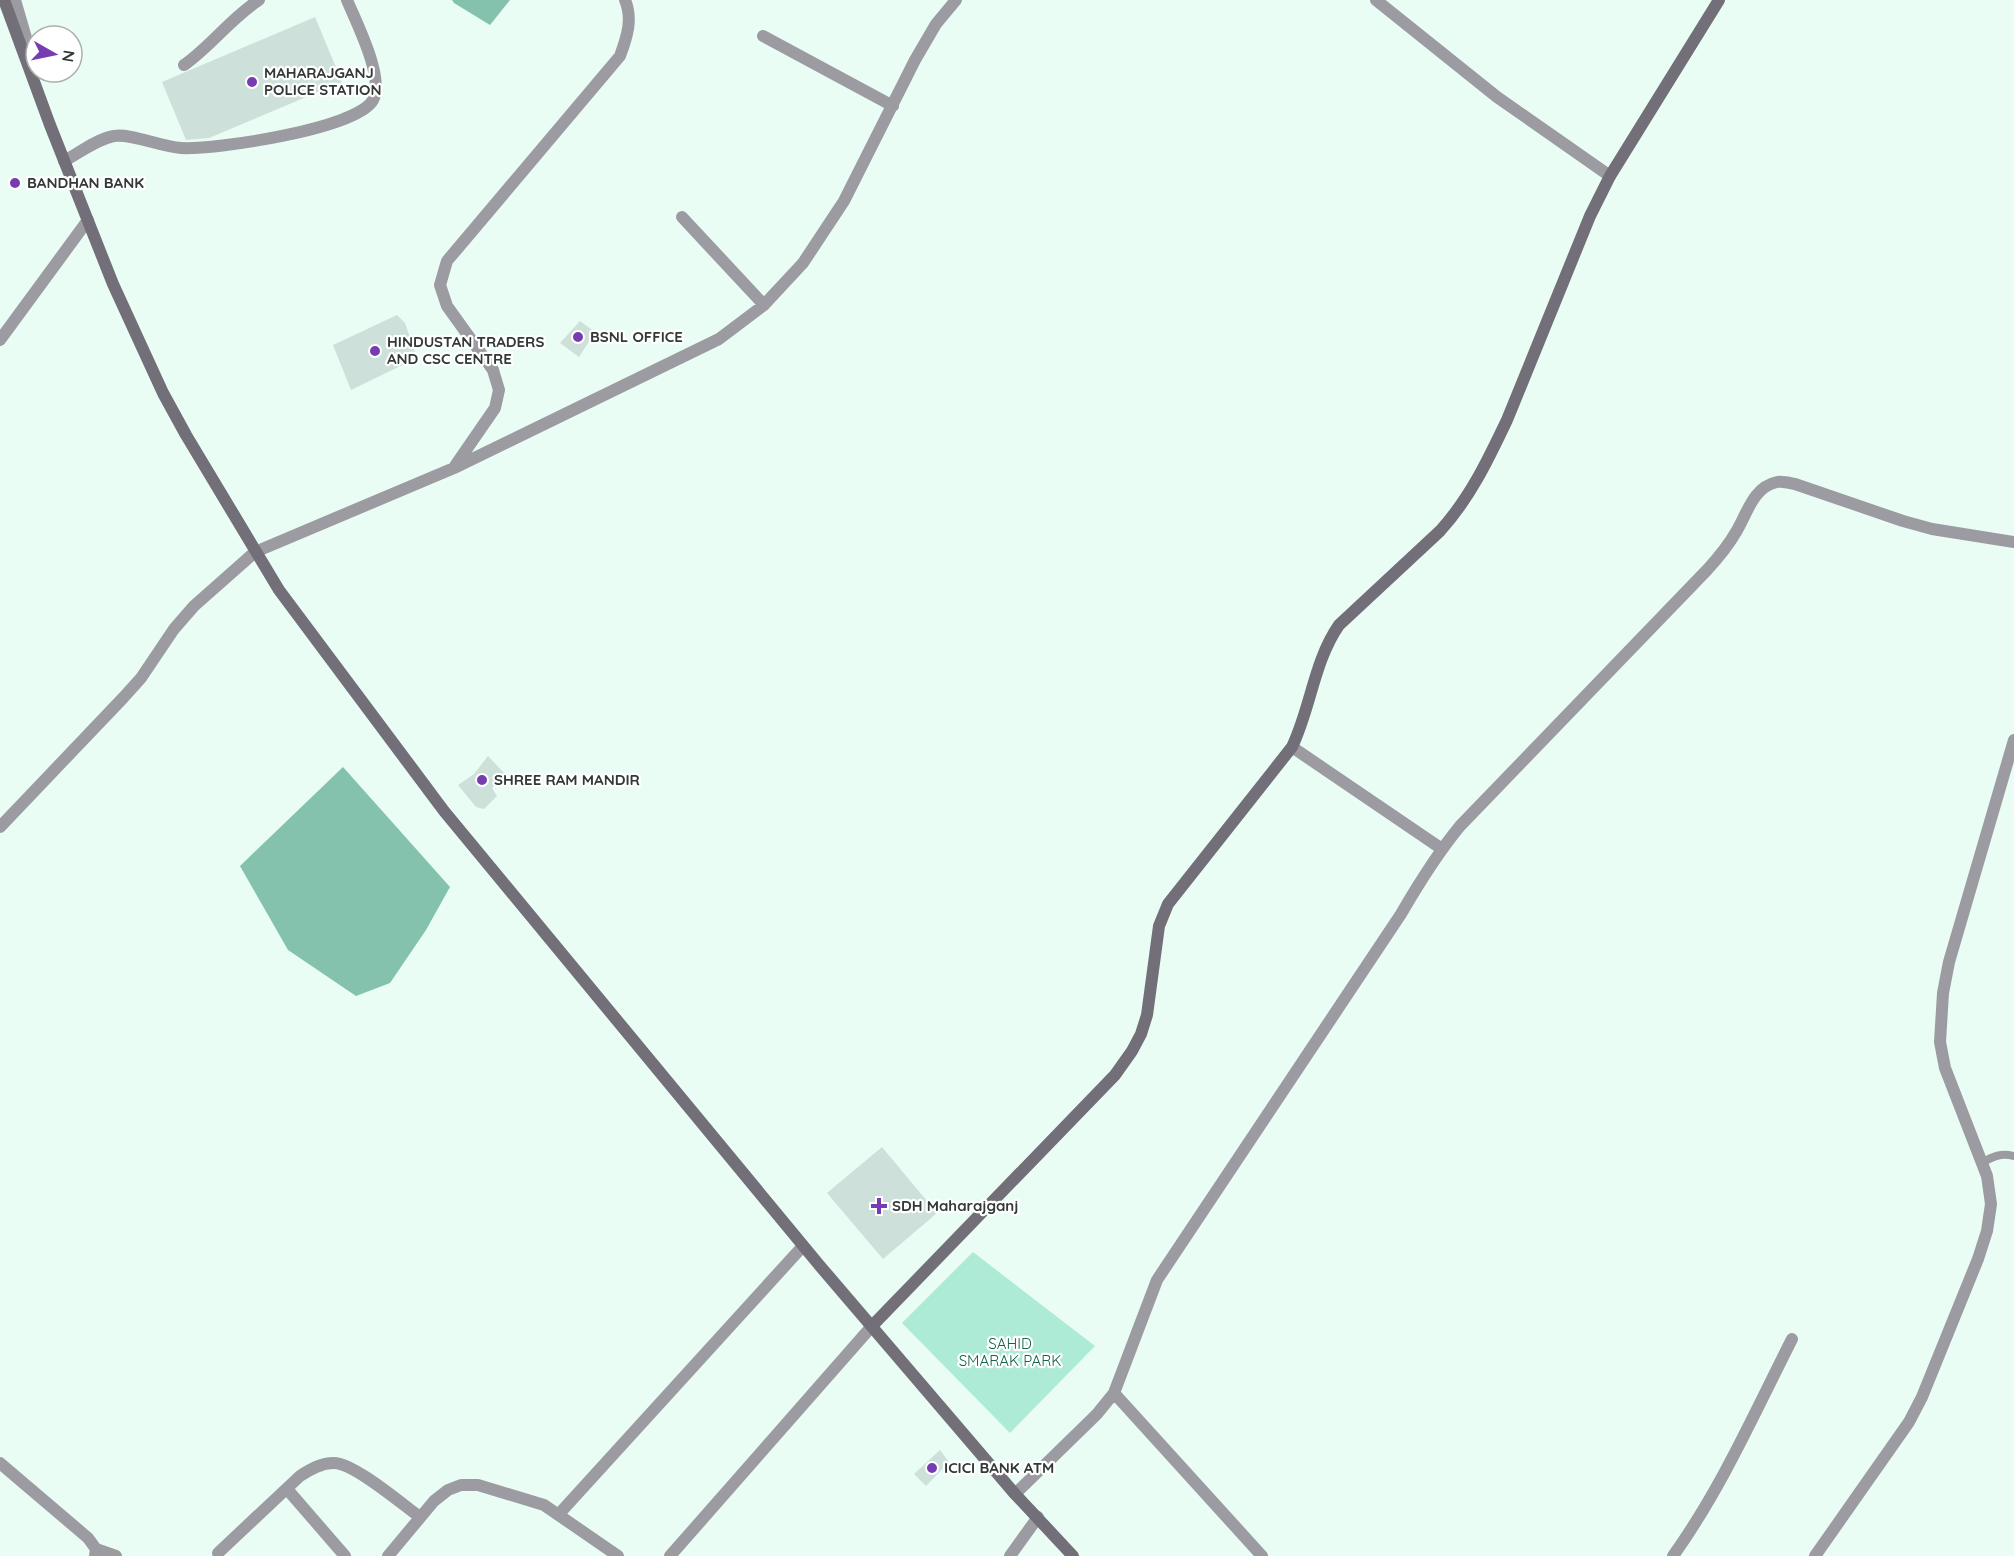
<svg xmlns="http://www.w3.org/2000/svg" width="2014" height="1556" viewBox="0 0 2014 1556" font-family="Quicksand,sans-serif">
<rect width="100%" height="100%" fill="#e9fdf5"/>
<path fill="#aeebd6" d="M973,1252L1095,1346L1010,1433L902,1323Z"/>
<path fill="#85c2ad" d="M452,0H510L490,25L454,3Z
M343,767L450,887L426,930L390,983L356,996L288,950L240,866Z"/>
<path fill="#cde0d9" d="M315,17L342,82L209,138L186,140L162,82Z
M397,315L405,323L417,358L351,390L333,345Z
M580,321L595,332L579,357L560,343Z
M488,756L505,774L492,788L497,796L484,809L476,807L458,785L474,774Z
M882,1147L937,1213L883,1259L827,1193Z
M940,1450L949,1462L926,1486L914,1474Z"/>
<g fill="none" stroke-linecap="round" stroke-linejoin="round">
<path stroke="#9d9ba2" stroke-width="8" d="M1982,1163C1993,1156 2001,1153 2014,1156"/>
<path stroke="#9d9ba2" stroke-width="12" d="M15,0L36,72
M1376,0L1497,97L1610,176
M763,36L893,106
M184,65C211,46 231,18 259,0
M64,161C79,153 97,139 114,136C131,133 161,147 181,148C214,150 357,129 373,100C385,78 356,22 347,0
M682,217L764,305
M0,340L88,220
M455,466L495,408L499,390L493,370L447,306L440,285L447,261L620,56C627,37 633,19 625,0
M1292,747L1442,849
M0,827L123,698L141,678L174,629L194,606L255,552L454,468L719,339L764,305L803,263L844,201L915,60L936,24L956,0
M1114,1393L1262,1556
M0,1463L88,1538L96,1549L95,1556
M287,1489L345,1556
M1015,1494L1097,1414L1114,1393L1157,1280L1401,914C1419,883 1437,854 1460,826L1707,570C1718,558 1728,546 1736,532C1747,514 1753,487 1777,482C1782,481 1790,483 1795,484L1903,521L1932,529L2014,542
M559,1514L803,1246
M96,1549L116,1556
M218,1553L300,1476C311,1469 321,1463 334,1463C354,1463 403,1505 420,1517
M388,1556L434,1501L448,1490L461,1485H478L544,1505L618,1556
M670,1556L872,1326
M1010,1556L1038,1517
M1673,1556C1721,1489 1755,1412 1792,1339
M1815,1556L1909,1422L1922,1397L1978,1259L1987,1231L1991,1204L1987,1176L1945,1068L1940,1042L1943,993L1949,962L2014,740"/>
<path stroke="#736f79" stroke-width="12" d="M4,0L50,125L113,284L163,393L186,435L279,590L444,811L820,1266L1015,1494L1073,1556
M872,1326L1115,1075L1132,1051L1141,1034L1147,1015L1159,926L1168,904L1292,747C1311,707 1314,661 1339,625L1440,531C1470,498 1488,460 1507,420L1590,216L1610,176L1719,0"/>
</g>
<g fill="#773cb2" stroke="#fff" stroke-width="2">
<circle cx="252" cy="82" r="6"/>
<circle cx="15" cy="183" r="6"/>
<circle cx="578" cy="337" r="6"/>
<circle cx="375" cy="351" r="6"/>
<circle cx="482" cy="780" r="6"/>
<path d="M876 1197h6v6h6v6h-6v6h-6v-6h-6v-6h6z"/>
<circle cx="932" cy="1468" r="6"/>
</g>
<g text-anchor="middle" stroke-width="4.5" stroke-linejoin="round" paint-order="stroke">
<g font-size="15" font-weight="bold" fill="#323936" stroke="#fff" text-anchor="start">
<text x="264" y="78">MAHARAJGANJ<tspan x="264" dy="17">POLICE STATION</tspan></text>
<text x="27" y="188">BANDHAN BANK</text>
<text x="590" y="342">BSNL OFFICE</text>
<text x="387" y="347">HINDUSTAN TRADERS<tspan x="387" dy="17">AND CSC CENTRE</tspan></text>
<text x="494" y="785">SHREE RAM MANDIR</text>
<text x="892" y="1211">SDH Maharajganj</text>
<text x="944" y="1473">ICICI BANK ATM</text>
</g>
<g font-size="15" fill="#15624e" stroke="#fff">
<text x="1010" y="1349">SAHID<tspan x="1010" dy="17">SMARAK PARK</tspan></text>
</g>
</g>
<g transform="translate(54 54) rotate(99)"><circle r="28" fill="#ffffff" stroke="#adb0af" stroke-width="1.5"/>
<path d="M0-4.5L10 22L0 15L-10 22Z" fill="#773cb2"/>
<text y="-9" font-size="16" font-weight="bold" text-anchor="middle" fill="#323936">N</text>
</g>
</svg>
